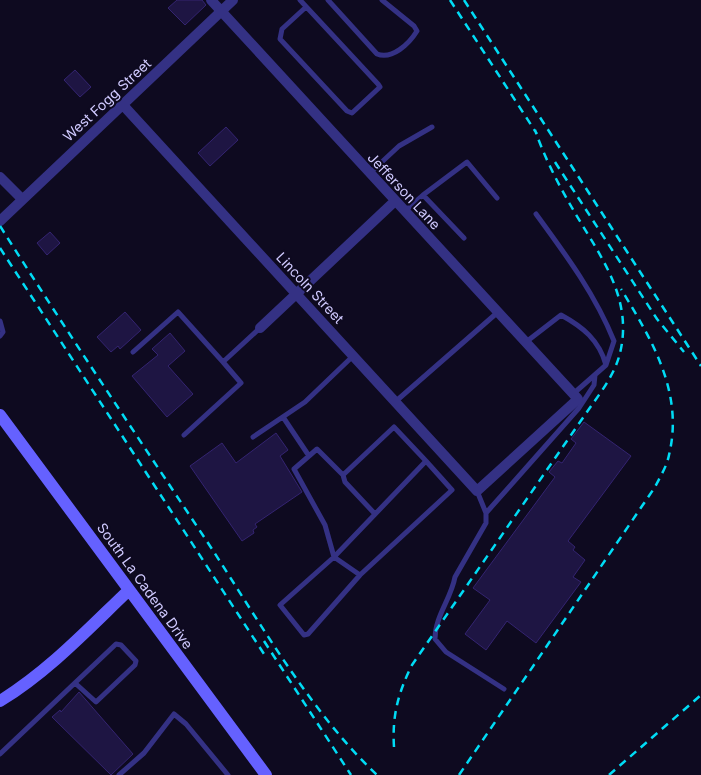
<svg xmlns="http://www.w3.org/2000/svg" width="701" height="775" viewBox="0 0 701 775" font-family="Inter,sans-serif">
<rect width="100%" height="100%" fill="#0e0a20"/>
<path fill="#1e1543" stroke="#342471" d="M177,0H202L206,5L185,25L168,8Z
M75,70L91,87L80,97L64,80Z
M226,127L238,140L210,166L198,153Z
M50,232L60,243L47,255L37,243Z
M125,312L141,330L120,349L118,346L111,352L97,337Z
M170,333L185,351L168,366L193,394L167,417L132,376L158,355L152,349Z
M584,422L631,456L568,541L575,547L573,550L585,560L573,577L581,582L536,643L507,621L486,650L465,634L490,600L473,588L555,477L549,472L558,461L562,463L576,443L571,439Z
M276,433L288,450L280,456L302,492L255,524L257,527L253,530L254,533L242,541L190,466L222,443L236,463Z
M79,692L133,754L111,775L52,717L60,710L61,712Z"/>
<g fill="none" stroke-linecap="round" stroke-linejoin="round">
<path stroke="#343184" stroke-width="5" d="M300,0L378,84L380,87L352,113L347,111L280,39L282,29L306,7
M328,0L377,54C392,60 409,44 417,31L414,26L382,0
M370,173L399,146L432,127
M423,195L467,162L497,198
M405,211L423,195L464,238
M536,214C566,255 595,294 614,341L606,365
M0,321L3,332L0,336
M526,342L561,315C583,327 599,340 606,365L573,394
M133,352L178,312L223,362L260,328
M395,402L498,312
M283,417L309,456L294,469L325,525L334,557L280,605L304,635L308,634L360,575L334,557L426,461L452,490L360,575
M184,435L241,383L223,362
M253,437L305,402L353,356
M309,456L317,449L343,475L394,427L426,461
M343,475L345,482L375,514
M477,491L486,513V523L455,577C451,599 435,616 435,639L446,652L504,689
M486,513L579,408L594,385L595,375
M0,754L116,644L121,645L136,661L135,665L96,702L75,683
M119,775L144,753L174,714L186,724L228,775"/>
<path stroke="#343184" stroke-width="10" d="M122,104L477,491L578,399L211,0
M0,177L22,199
M0,221L233,0
M260,328L395,201"/>
<path stroke="#6561ff" stroke-width="12" d="M0,415L266,775
M0,701C49,671 88,629 129,590"/>
<path stroke="#00dcf5" stroke-width="2.5" stroke-dasharray="8 6" stroke-linecap="butt" d="M450,0L537,134
M464,0L701,366
M555,162L657,319L684,352
M0,226C69,335 141,442 212,549C260,623 313,715 377,775
M0,248L264,654
M264,641L351,775
M394,747C392,716 398,693 412,665L589,409C601,392 615,374 620,353C634,296 597,252 571,206C557,182 544,156 535,130
M459,775L655,487C660,477 667,466 669,455C684,393 652,340 621,289
M609,775L701,695"/>
</g>
<g text-anchor="middle" stroke-width="4" stroke-linejoin="round" paint-order="stroke">
<g font-size="14" fill="#d0caff" stroke="#0e0a20">
<text transform="translate(107 100) rotate(-43)" y="5">West Fogg Street</text>
<text transform="translate(404 191) rotate(47)" y="5">Jefferson Lane</text>
<text transform="translate(310 288) rotate(47)" y="5">Lincoln Street</text>
<text transform="translate(145 586) rotate(54)" y="5">South La Cadena Drive</text>
</g>
</g>
</svg>
